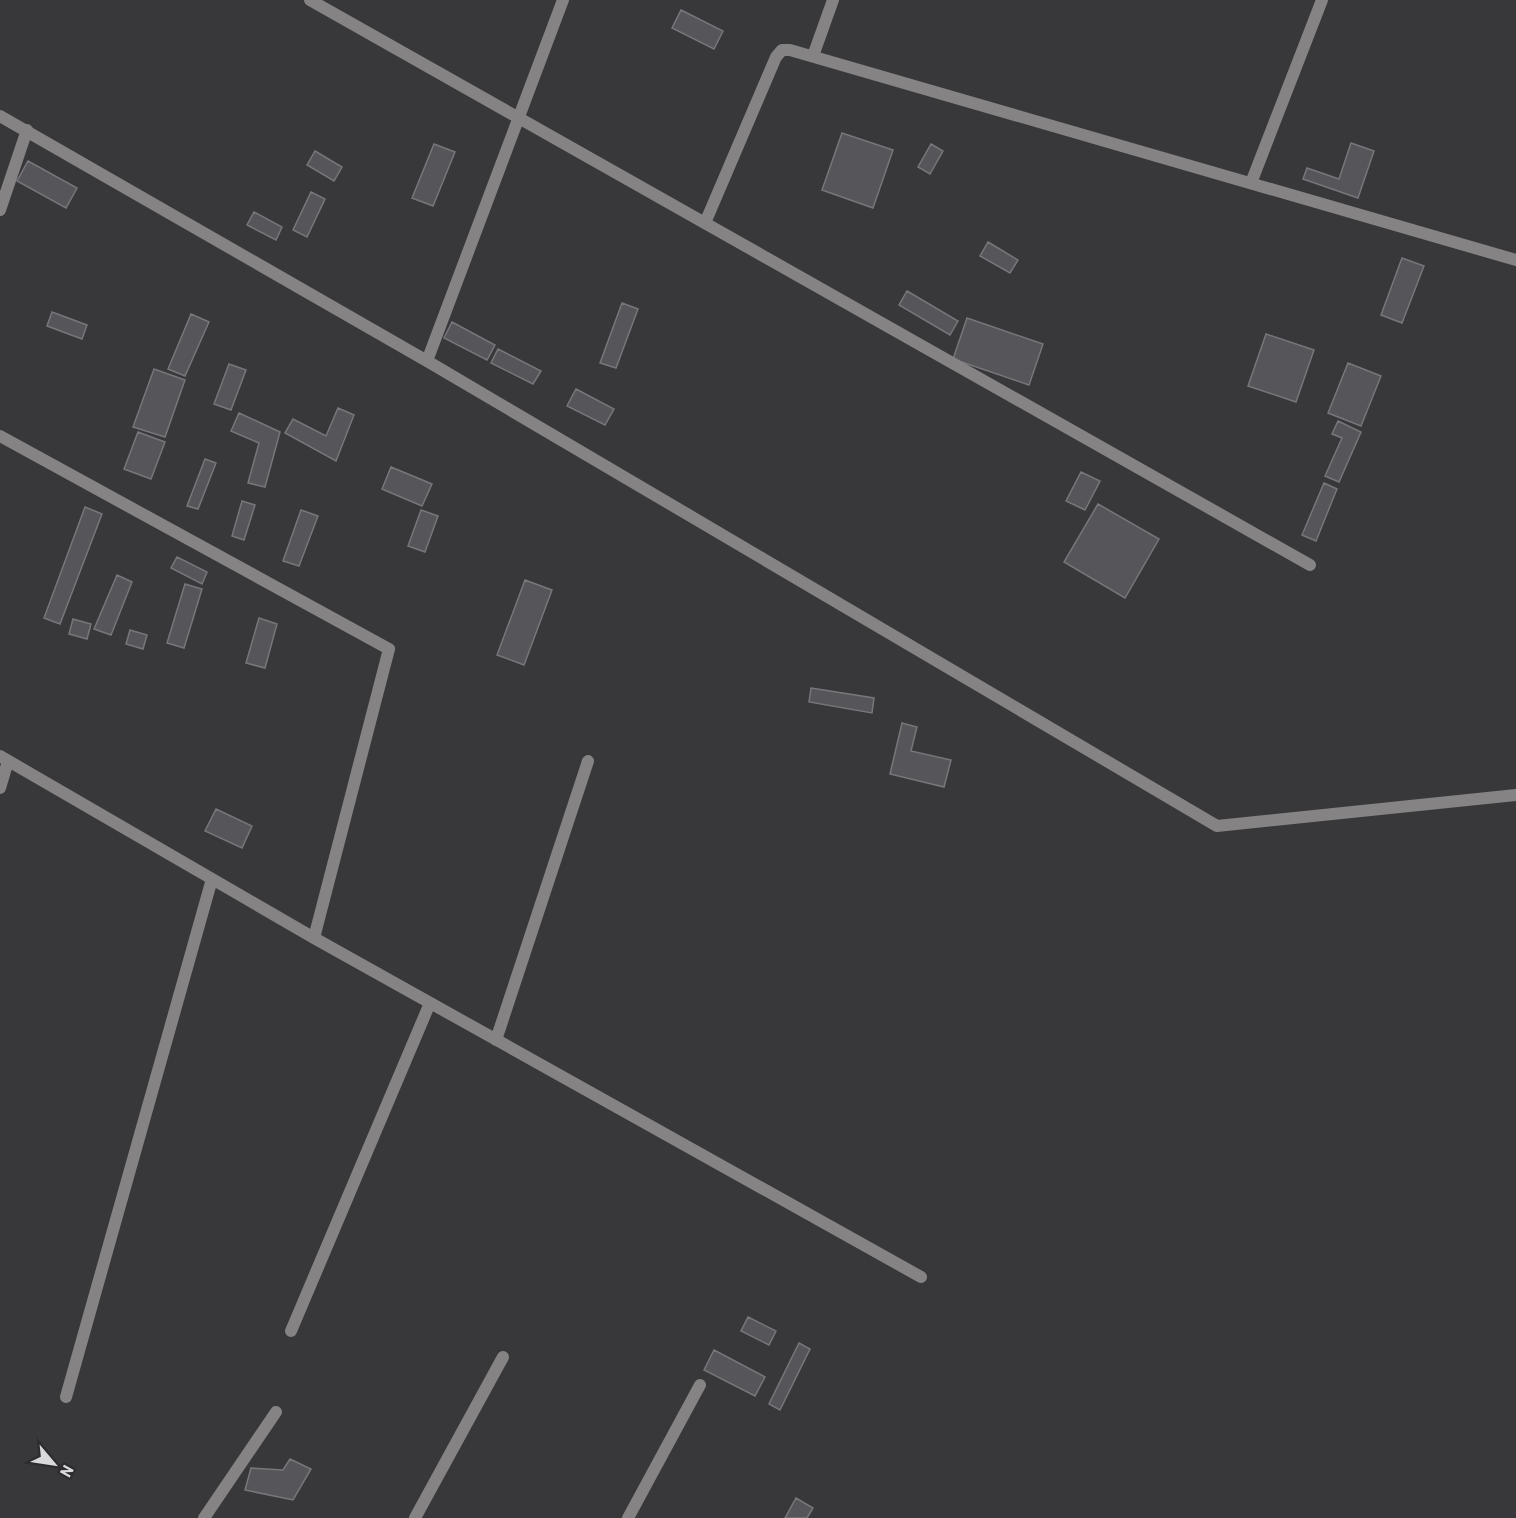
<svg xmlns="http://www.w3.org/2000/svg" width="1516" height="1518" viewBox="0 0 1516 1518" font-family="Barlow,sans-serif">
<rect width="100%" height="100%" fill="#38373a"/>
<path fill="#565559" stroke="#78767b" stroke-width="1.5" d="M681,10L723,31L714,49L672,28Z
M842,133L893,150L873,208L822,190Z
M1351,143L1374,151L1358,198L1303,179L1307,168L1339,179Z
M434,144L455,152L433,206L412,198Z
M931,144L943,151L930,174L918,167Z
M315,151L342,167L334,181L307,165Z
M28,161L77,188L66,208L17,181Z
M311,192L325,199L307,237L293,230Z
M254,212L282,227L276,240L247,225Z
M988,242L1018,260L1010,273L980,256Z
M1402,258L1424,266L1402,323L1381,315Z
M907,291L958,321L950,335L899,305Z
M622,303L638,309L616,368L600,363Z
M52,312L87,325L82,339L47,326Z
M191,314L209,322L185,376L168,369Z
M967,318L1043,344L1029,385L953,359Z
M452,322L495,345L487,360L444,338Z
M1266,334L1314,350L1296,402L1248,386Z
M498,349L541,371L533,384L491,363Z
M1348,363L1381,376L1361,426L1328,413Z
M229,364L246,370L231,410L214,404Z
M154,369L185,380L165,437L133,427Z
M576,389L614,409L605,425L567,406Z
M338,408L354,415L336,461L285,433L293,419L326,436Z
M239,413L280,432L265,487L248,483L259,443L231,431Z
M1338,421L1361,432L1339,482L1325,476L1342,438L1332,434Z
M138,432L165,442L151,479L124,469Z
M205,459L216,463L198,509L187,506Z
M391,467L432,484L422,506L382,489Z
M1081,472L1100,481L1085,510L1066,501Z
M1324,483L1337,489L1316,541L1302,535Z
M242,501L255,505L244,540L232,536Z
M1098,504L1159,539L1125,598L1064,562Z
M85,507L102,514L60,624L44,618Z
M301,510L318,516L299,566L283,561Z
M421,510L438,516L425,552L408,546Z
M177,557L207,572L202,584L171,568Z
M117,575L132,582L111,635L94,629Z
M525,580L552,590L524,665L497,655Z
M185,584L202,589L184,648L167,643Z
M259,618L277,624L265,668L246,663Z
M73,619L91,624L87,639L69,634Z
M130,630L147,635L143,649L126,644Z
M811,688L874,698L872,713L809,702Z
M902,723L917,727L911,751L951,760L944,787L890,774Z
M216,809L252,826L242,848L205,831Z
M748,1317L776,1331L769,1345L741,1331Z
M799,1343L810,1349L780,1410L769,1404Z
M714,1350L765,1377L755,1396L704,1370Z
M290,1459L311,1469L293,1500L245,1490L251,1468L283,1470Z
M796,1498L813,1508L807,1518H785Z"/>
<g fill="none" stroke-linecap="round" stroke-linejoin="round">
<path stroke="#858383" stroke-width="12" d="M310,0L1310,565
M813,56L833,0
M0,116L427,361L1217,826L1516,795
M1251,183L1322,0
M0,210L27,130
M705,223L776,57L782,50H790L1516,260
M427,361L563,0
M0,436L389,649L314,938
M0,756L314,938L921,1277
M0,788L8,761
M496,1040L588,761
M291,1331L430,1003
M66,1397L212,879
M204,1518L276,1412
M415,1518L503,1357
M628,1518L700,1385"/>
</g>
<g transform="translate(54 1464) rotate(119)" stroke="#2e2c30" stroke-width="4.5" paint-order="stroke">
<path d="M0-4.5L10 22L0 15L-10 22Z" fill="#d9d8da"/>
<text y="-9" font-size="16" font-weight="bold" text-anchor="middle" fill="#d9d8da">N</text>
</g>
</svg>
